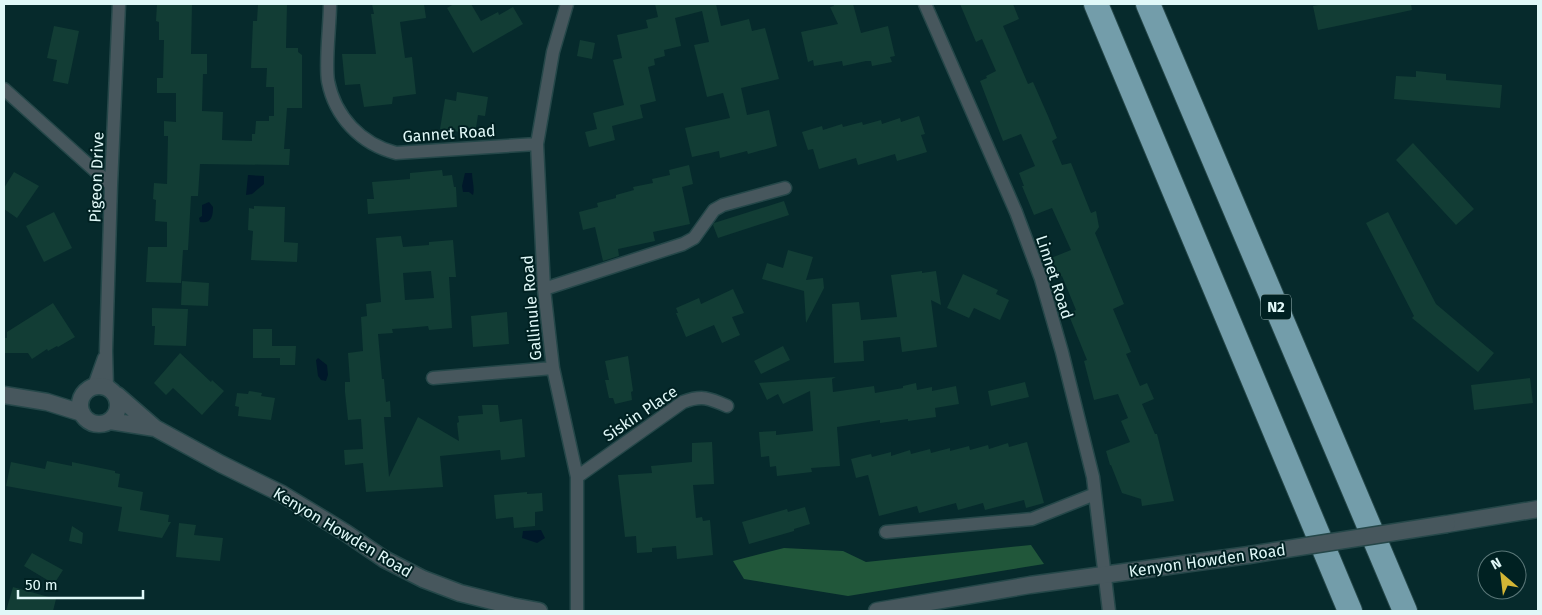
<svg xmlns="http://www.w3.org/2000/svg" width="1542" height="615" viewBox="0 0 1542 615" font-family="'Fira Sans',sans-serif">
<rect width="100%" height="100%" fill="#062a2c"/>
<path fill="#21573a" d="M1031,545L1044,564L848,596L744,579L733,561L784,548L843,551L866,562Z"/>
<path fill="#00182a" d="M465,173H472C472,180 475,189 473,195L469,192H463L462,186Z
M248,175L264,176V184L252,194L246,195Z
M209,202L213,207C213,217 211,224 200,222L199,218L202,216V205Z
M318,358L327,365L328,375L326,381L321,380L318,376L316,360Z
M541,530L545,538L537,543L522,538L523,531Z"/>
<path fill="#123d35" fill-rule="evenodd" d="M157,4H192L191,54H207V74H203L202,111L223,112L222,140L252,141V134H255L256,121H269V116H274V87H266L267,68H251L253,21H257L258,4H287L286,48H298V52L302,55V108H287L284,149H290L289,165L200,164L198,196H191L188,250H183L181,283L146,282L148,247H167V222L155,221L156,200L153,199L154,183L167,184L168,136H164V121L176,122V93H157V78H163L164,40H159V22L156,21Z
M372,4H424L426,18L400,22L405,58L412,57L416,94L393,97L392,104L364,107L360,84L345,85L342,54H376L371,14H374Z
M454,4H471L481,21L498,12L499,15L513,7L523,24L473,53L447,8Z
M655,4H716L721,26L749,19L752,31L765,28L779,79L741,88L747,115L769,110L777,146L748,154L747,151L720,158L719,151L692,157L685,128L730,118L723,93L707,97L694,45L709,42L702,11L675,18L681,46L664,50L665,56L654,59L655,65L648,67L656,101L640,105L643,118L612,126L615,140L589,147L585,132L597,129L593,113L624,105L613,60L622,58L617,35L648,28L646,20L658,17Z
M833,4H853L861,33L888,26L895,56L890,57L892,62L872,66L871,61H866L843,66L842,61L814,66L813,60L808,62L801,32L838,24L830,7L834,6Z
M960,4H1013L1019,19L1003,26L1028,84L1033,82L1048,116L1057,138L1052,141L1062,165L1071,163L1091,213L1096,211L1099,227L1095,233L1124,304L1113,309L1131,352L1126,354L1140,386L1147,383L1154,399L1142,404L1155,434H1157L1174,501L1142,506L1141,499L1122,493L1111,465H1110L1106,451L1130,442L1121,421L1128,418L1118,394L1094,400L1084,361L1087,360L1068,313L1076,310L1062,276L1059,277L1051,258L1071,250L1052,208L1034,215L1022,186H1024L1019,173L1035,166L1021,134L1003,141L980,81L987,78L986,76L996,71L982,39L976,42Z
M1324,4H1411L1412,10L1318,30L1313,6Z
M54,26L79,31L68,84L53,81L57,60L47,58Z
M580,40L595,43L592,59L577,56Z
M1416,71L1446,74V80L1502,85L1500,108L1394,99L1396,76L1416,77Z
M457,92L488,97L485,116L478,115L475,134L440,129L445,99L456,101Z
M919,116L925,134L921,135L927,152L897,161L895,154L858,165L856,158L819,169L813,149L808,150L802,132L822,126L823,130L842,124L843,127L862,122L863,125L881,120L882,124L900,118L901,122Z
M1413,143L1474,209L1456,225L1396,160Z
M689,165L693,184L682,187L690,224L653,232L655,241L618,249L619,256L603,261L595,227L583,230L579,212L598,207L597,203L616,198V195L634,190L633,187L653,183L652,179L670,175L669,170Z
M442,170L443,176L452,175L454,187H456L457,207L368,214L367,199H374L372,182L410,179V173Z
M14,172L39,186L17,218L4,209V188Z
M784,201L789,215L718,238L713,225L714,223Z
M254,206L285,207L284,242L298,243L297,262L251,260L253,231L248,230L249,208L254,209Z
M54,212L72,248L44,262L26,226Z
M1388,212L1436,304L1494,353L1478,372L1412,318L1414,316L1366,223Z
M401,236L403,247L429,245V242L453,240L456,277H449L452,328L429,330L428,326L407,328L392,329L393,333L378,334L382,379H384L386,402L390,401L391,417H384L389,477L418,417L459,441L457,423L459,422L458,416L483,414L482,405H498L500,422L522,419L525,457L501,460L500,450L440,456L443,487L366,492L363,463L345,465L344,450L363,449L361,419L348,420L345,392V382H350L348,353L363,351L361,317L367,316L366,304L381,302L376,238ZM431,271L434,298L405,300L403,273Z
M788,250L813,257L806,280L823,278L824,288L806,323L804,291L762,279L767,263L783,268Z
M922,271V273L936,271L941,305L931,300L937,347L902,352L900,337L863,341L864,361L834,363L832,304L859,302L861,320L897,317L891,275Z
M963,274L998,290L996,294L1009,300L1000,320L974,308L969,318L947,308Z
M182,281L209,283L208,306L181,305Z
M733,289L744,313L732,317L740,335L722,343L714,325L686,337L676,313H678L676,308L699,298L701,304Z
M53,303L75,337L58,347L57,346L48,351L47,349L32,359L28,353H5V338H7V332Z
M152,308L188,309L186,346L154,345L155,326H152Z
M507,312L509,344L473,347L471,316Z
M253,329H272V346H296L295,365H280V358H253Z
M783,346L790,360L761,374L754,361Z
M180,353L211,382L212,380L224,391L202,415L173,388L166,395L154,383Z
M628,356L633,391L631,392L632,400L615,404L613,398H609L605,380H609L605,361Z
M836,377L832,379L833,392L874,386L875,393L903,388V386L916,383L917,390L932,387V391L956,386L959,404L935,408L936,417L908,421V419L880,423V420L837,427L840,466L811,468L812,472L777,476L776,466L770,467L769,456L761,457L759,432L776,431V435L813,431L810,391L783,404L778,394L767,400L759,383Z
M1530,378L1533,403L1474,410L1471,385Z
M1025,382L1029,397L991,406L988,391Z
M249,391L262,393L261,396L275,398L271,420L238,416L239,407L235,406L237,393L248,394Z
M712,442L714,484L693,485L696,518L702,517L703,521L710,520L713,555L677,559L676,546L652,548V552L637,553L636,536L625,537L618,475L652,473L651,466L692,462V443Z
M1027,442L1044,503L1026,508L1024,500L985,510L983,503L958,510L956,503L919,513L917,506L879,516L868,475L856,478L851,459L871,454L872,457L891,452V456L910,450L911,454L930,449L931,453L950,448V451L969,446L970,450L988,445L989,449L1008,443L1009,447Z
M47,461L72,466V462L115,471V473L120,474L118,487L143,492L140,510L169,515L168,522H171L162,538L118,531L122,507L6,486L11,462L45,469Z
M527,492V494L542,493L543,511L535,512V526L514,528L513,517L496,519L494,495Z
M805,507L810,524L794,529V531L749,544L742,522L787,509L788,512Z
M179,523L196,525L194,535L223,538L220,561L176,557Z
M72,526L83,533L82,544L69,541Z
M32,553L63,570L54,584L24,566Z
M13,587L56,599L53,611H6Z"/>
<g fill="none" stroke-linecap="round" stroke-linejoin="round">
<g stroke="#254749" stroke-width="15">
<path id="minor" d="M330,4C330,25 325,61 328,81C335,117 361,144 396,153L537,144
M567,4L553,52L537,144L544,289L553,368L577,477V611
M925,4L1016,212L1041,279L1062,352L1093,477L1109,611
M4,89L111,185
M544,289L683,244L694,238L714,210L723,205L785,188
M433,378L553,368
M94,386L104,358
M107,388L106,351L111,185L119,4
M577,477L683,402C702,395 709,398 727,406
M886,532L1032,519L1095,494"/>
</g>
<g stroke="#254749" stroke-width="19">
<path id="tertiary" d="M80 405a19 19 0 1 1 38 0a19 19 0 1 1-38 0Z
M4,395L47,402L82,413
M117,395L155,428L221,464L282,494L346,533L384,559L423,579L460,593L512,606L539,611
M110,421L155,428
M1447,524L1538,509
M877,611L1030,585L1249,555"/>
</g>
<g stroke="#254749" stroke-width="26">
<path id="motorway" d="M1096,4L1350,611
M1148,4L1405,611"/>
</g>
<use href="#minor" stroke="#47575d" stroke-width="12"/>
<use href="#tertiary" stroke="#47575d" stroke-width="16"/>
<use href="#motorway" stroke="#739daa" stroke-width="24"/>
<g stroke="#254749" stroke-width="19" stroke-linecap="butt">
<path id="tertiary-bridge" d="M1249,555L1447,524"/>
</g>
<use href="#tertiary-bridge" stroke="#47575d" stroke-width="16"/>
</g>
<g text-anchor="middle" stroke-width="4" stroke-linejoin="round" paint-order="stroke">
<rect fill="#002122" stroke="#9db8b8" stroke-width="1" x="1261" y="294.5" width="30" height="25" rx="4"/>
<g font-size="15" font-weight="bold" fill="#e0f8f8">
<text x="1276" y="312">N2</text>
</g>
<g font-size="16" fill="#e0f8f8" stroke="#002122">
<text transform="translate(449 133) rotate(-4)" y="6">Gannet Road</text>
<text transform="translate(96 177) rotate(-88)" y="6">Pigeon Drive</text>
<text transform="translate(1055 277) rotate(72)" y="6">Linnet Road</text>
<text transform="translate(531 308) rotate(-95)" y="6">Gallinule Road</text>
<text transform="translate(640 413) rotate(-34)" y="6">Siskin Place</text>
<text transform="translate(343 532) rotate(31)" y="6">Kenyon Howden Road</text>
<text transform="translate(1207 560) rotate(-8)" y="6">Kenyon Howden Road</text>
</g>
</g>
<rect width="1542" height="615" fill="none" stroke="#e0f8f8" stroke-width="10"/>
<g transform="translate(1502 575) rotate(332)"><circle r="24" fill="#002122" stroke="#5a7778"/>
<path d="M0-4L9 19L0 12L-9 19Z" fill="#d3b635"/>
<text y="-8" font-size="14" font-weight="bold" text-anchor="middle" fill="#e0f8f8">N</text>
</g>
<path d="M18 590v8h125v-8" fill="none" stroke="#e0f8f8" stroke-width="2.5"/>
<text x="25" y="590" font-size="15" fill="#e0f8f8" stroke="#002122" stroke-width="4" paint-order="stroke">50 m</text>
</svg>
